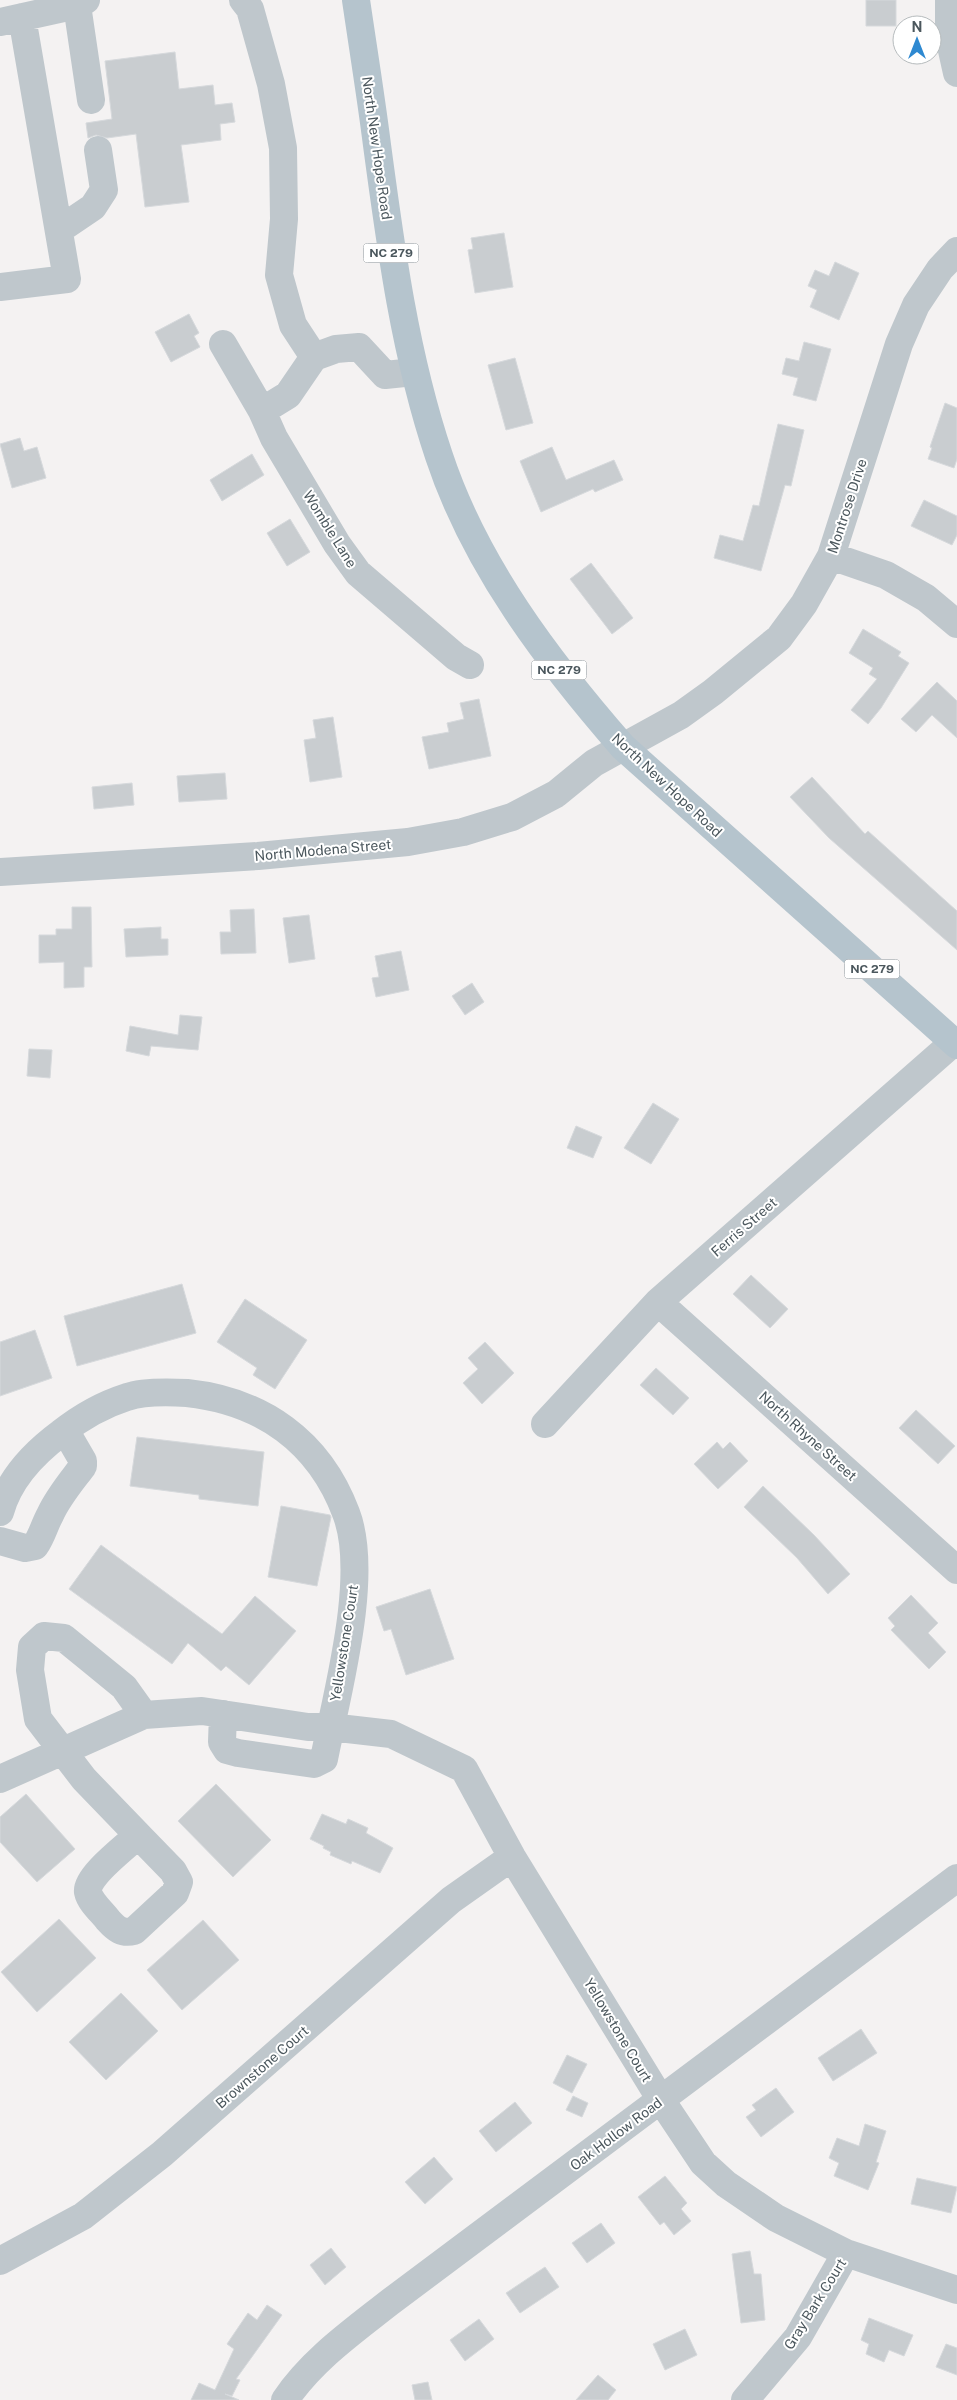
<svg xmlns="http://www.w3.org/2000/svg" width="957" height="2400" viewBox="0 0 957 2400" font-family="'Public Sans',sans-serif">
<rect width="100%" height="100%" fill="#f4f2f2"/>
<path fill="#c9cdd0" stroke="#d6d9dc" d="M866,0H896V26H866Z
M175,52L179,89L213,85L215,105L232,103L235,122L220,124L221,140L181,145L189,202L145,207L136,134L107,138L96,135L88,138L86,123L112,119L105,61Z
M504,233L513,287L475,293L468,250L473,249L471,238Z
M835,262L859,273L839,320L810,307L817,290L808,286L815,270L829,276Z
M189,314L199,333L194,336L200,347L171,362L155,332Z
M804,342L831,349L816,401L793,395L798,378L782,374L786,358L799,361Z
M515,358L533,423L506,430L488,365Z
M945,403L957,408V459L954,468L928,459L932,448L930,447Z
M778,424L804,430L791,486L785,485L761,571L714,558L720,535L743,541L753,505L759,506Z
M20,438L24,451L37,447L46,478L12,488L0,444Z
M552,447L566,480L614,460L623,480L595,492L593,489L541,512L520,461Z
M252,454L264,475L222,501L210,480Z
M924,500L957,516V535L952,545L911,526Z
M290,519L310,552L287,566L267,533Z
M591,563L633,618L612,634L570,579Z
M863,629L901,652L898,656L909,663L881,708L868,724L851,710L877,679L869,674L873,668L849,653Z
M937,682L957,701V738L932,715L916,732L901,719Z
M479,699L491,756L429,769L422,737L449,732L447,723L464,719L460,703Z
M333,717L342,777L310,782L304,740L316,738L313,720Z
M225,773L227,799L179,802L177,776Z
M812,777L865,834L868,831L957,911V950L829,838L790,797Z
M132,783L134,805L94,809L92,787Z
M72,907H91L92,967H84V987L64,988V962L39,963V935H56V929H72Z
M254,909L256,953L221,954L220,932H231L230,910Z
M309,915L315,959L289,963L283,918Z
M161,927V939H168V955L126,957L124,929Z
M401,951L409,990L376,997L372,978L379,977L375,956Z
M472,983L484,1002L465,1015L452,996Z
M180,1015L202,1017L198,1050L151,1046L149,1056L126,1051L130,1026L178,1035Z
M29,1049L52,1050L50,1078L27,1076Z
M653,1103L679,1119L651,1164L624,1148Z
M576,1126L602,1137L593,1158L567,1148Z
M751,1275L788,1309L770,1328L733,1294Z
M182,1284L196,1333L77,1366L64,1316Z
M245,1299L307,1340L275,1389L253,1375L257,1368L217,1342Z
M35,1330L52,1378L0,1396V1342Z
M485,1342L514,1373L482,1404L463,1383L478,1369L468,1358Z
M656,1368L689,1398L673,1415L640,1385Z
M916,1410L955,1446L938,1464L899,1428Z
M137,1437L264,1452L258,1506L199,1499V1495L130,1486Z
M717,1442L723,1449L730,1442L748,1461L718,1489L694,1464Z
M763,1486L814,1535L850,1574L828,1594L797,1558L744,1507Z
M281,1506L330,1515L331,1517L317,1586L268,1577Z
M101,1545L222,1634L255,1596L296,1631L249,1685L226,1666L221,1671L188,1643L172,1664L69,1589Z
M430,1589L454,1659L406,1675L391,1629L384,1631L376,1607Z
M911,1595L938,1623L928,1633L946,1652L929,1669L891,1630L895,1626L888,1618Z
M216,1784L271,1840L233,1877L178,1821Z
M26,1794L75,1849L37,1882L0,1842V1817Z
M322,1814L346,1824L348,1819L368,1828L366,1833L393,1848L380,1873L352,1861L351,1864L330,1855L331,1852L323,1848L324,1846L310,1839Z
M59,1919L96,1958L37,2012L1,1972Z
M203,1920L239,1960L182,2010L147,1970Z
M121,1993L158,2031L106,2080L69,2042Z
M861,2029L877,2053L833,2081L818,2058Z
M567,2055L587,2064L572,2093L553,2083Z
M776,2088L794,2112L761,2137L746,2117L756,2110L752,2105Z
M573,2096L588,2103L582,2117L566,2110Z
M515,2102L532,2123L496,2152L479,2131Z
M865,2124L886,2131L876,2162L879,2163L868,2190L834,2176L839,2163L829,2158L837,2138L859,2146Z
M434,2157L453,2179L425,2204L405,2182Z
M665,2176L687,2203L681,2209L691,2221L674,2235L664,2222L660,2225L638,2197Z
M917,2178L957,2187L951,2213L911,2204Z
M601,2223L615,2243L587,2263L572,2243Z
M331,2248L346,2267L325,2285L310,2265Z
M750,2251L754,2274H761L765,2320L741,2323L732,2254Z
M545,2267L559,2287L520,2313L506,2293Z
M267,2305L282,2315L236,2379L240,2380L232,2396L225,2394L239,2400H191L199,2383L215,2390L234,2349L227,2344L248,2313L257,2320Z
M869,2318L913,2335L904,2356L889,2350L884,2362L866,2354L869,2344L861,2340Z
M479,2319L494,2339L465,2361L450,2340Z
M685,2329L697,2355L665,2370L653,2344Z
M946,2344L957,2348V2375L936,2367Z
M598,2375L616,2390L608,2400H576Z
M428,2382L432,2400H415L412,2385Z"/>
<g fill="none" stroke-linecap="round" stroke-linejoin="round">
<path stroke="#bfc7cc" stroke-width="28" d="M86,0L77,5L91,100
M243,0L250,9L271,84L283,148L284,219L279,275L293,325L314,357
M949,0V37L957,73
M0,22L77,5
M59,230L93,207L104,190L98,150
M0,287L67,279L22,17
M223,344L262,411L274,438L337,544L358,573L456,657L470,665
M262,411L288,395L314,357L336,349L359,347L385,375L414,372
M831,556L886,575L926,598L957,624
M0,872L258,856L408,842L463,832L512,817L556,794L594,763L681,715L713,692L779,638L804,604L831,556L899,344L916,305L940,269L957,251
M658,1302L957,1570
M545,1424L658,1302L954,1042
M0,1512C9,1479 34,1453 61,1433C81,1417 102,1405 127,1397C144,1391 169,1392 187,1393C262,1401 319,1441 346,1513C370,1575 337,1693 324,1759L314,1764L238,1753L227,1750L222,1742L223,1714
M0,1541L25,1548L35,1546C42,1536 44,1526 50,1515C58,1497 71,1482 83,1466V1461L65,1430
M0,1779L144,1715
M138,1835L84,1779L38,1719L30,1670L32,1647L44,1636L64,1638L91,1660L124,1687L144,1715L202,1711L308,1727H330L391,1734L464,1769L512,1857L661,2100L703,2163L726,2184L776,2218L846,2253L957,2290
M138,1835L173,1871L179,1882L175,1893L134,1931C122,1934 116,1929 108,1920C102,1912 90,1902 88,1892C85,1877 127,1846 138,1835Z
M0,2261L83,2216L162,2154L451,1900L512,1857
M285,2400C312,2360 352,2332 390,2302L957,1878
M745,2400L798,2337L846,2253"/>
<path stroke="#b5c4cd" stroke-width="28" d="M356,0C363,48 371,97 377,145C391,250 405,355 439,456C475,565 548,661 623,747L957,1045"/>
</g>
<g text-anchor="middle" stroke-width="4" stroke-linejoin="round" paint-order="stroke">
<g fill="#fff" stroke="#81898e" stroke-width="1">
<rect x="363.5" y="243.5" width="55" height="19" rx="4"/>
<rect x="531.5" y="660.5" width="55" height="19" rx="4"/>
<rect x="844.5" y="959.5" width="55" height="19" rx="4"/>
</g>
<g font-size="12" font-weight="bold" fill="#4b575d">
<text x="391" y="257">NC 279</text>
<text x="559" y="674">NC 279</text>
<text x="872" y="973">NC 279</text>
</g>
<g font-size="14" fill="#4b575d" stroke="#fff">
<text transform="translate(377 148) rotate(82)" y="5">North New Hope Road</text>
<text transform="translate(847 506) rotate(-72)" y="5">Montrose Drive</text>
<text transform="translate(330 529) rotate(58)" y="5">Womble Lane</text>
<text transform="translate(667 785) rotate(43)" y="5">North New Hope Road</text>
<text transform="translate(323 850) rotate(-5)" y="5">North Modena Street</text>
<text transform="translate(744 1227) rotate(-41)" y="5">Ferris Street</text>
<text transform="translate(808 1436) rotate(42)" y="5">North Rhyne Street</text>
<text transform="translate(344 1643) rotate(-81)" y="5">Yellowstone Court</text>
<text transform="translate(618 2030) rotate(59)" y="5">Yellowstone Court</text>
<text transform="translate(262 2067) rotate(-41)" y="5">Brownstone Court</text>
<text transform="translate(616 2134) rotate(-37)" y="5">Oak Hollow Road</text>
<text transform="translate(815 2304) rotate(-58)" y="5">Gray Bark Court</text>
</g>
</g>
<g transform="translate(917 40)"><circle r="24" fill="#ffffff" stroke="#b7bcbe"/>
<path d="M0-4L9 19L0 12L-9 19Z" fill="#2e89d1"/>
<text y="-8" font-size="14" font-weight="bold" text-anchor="middle" fill="#4b575d">N</text>
</g>
</svg>
